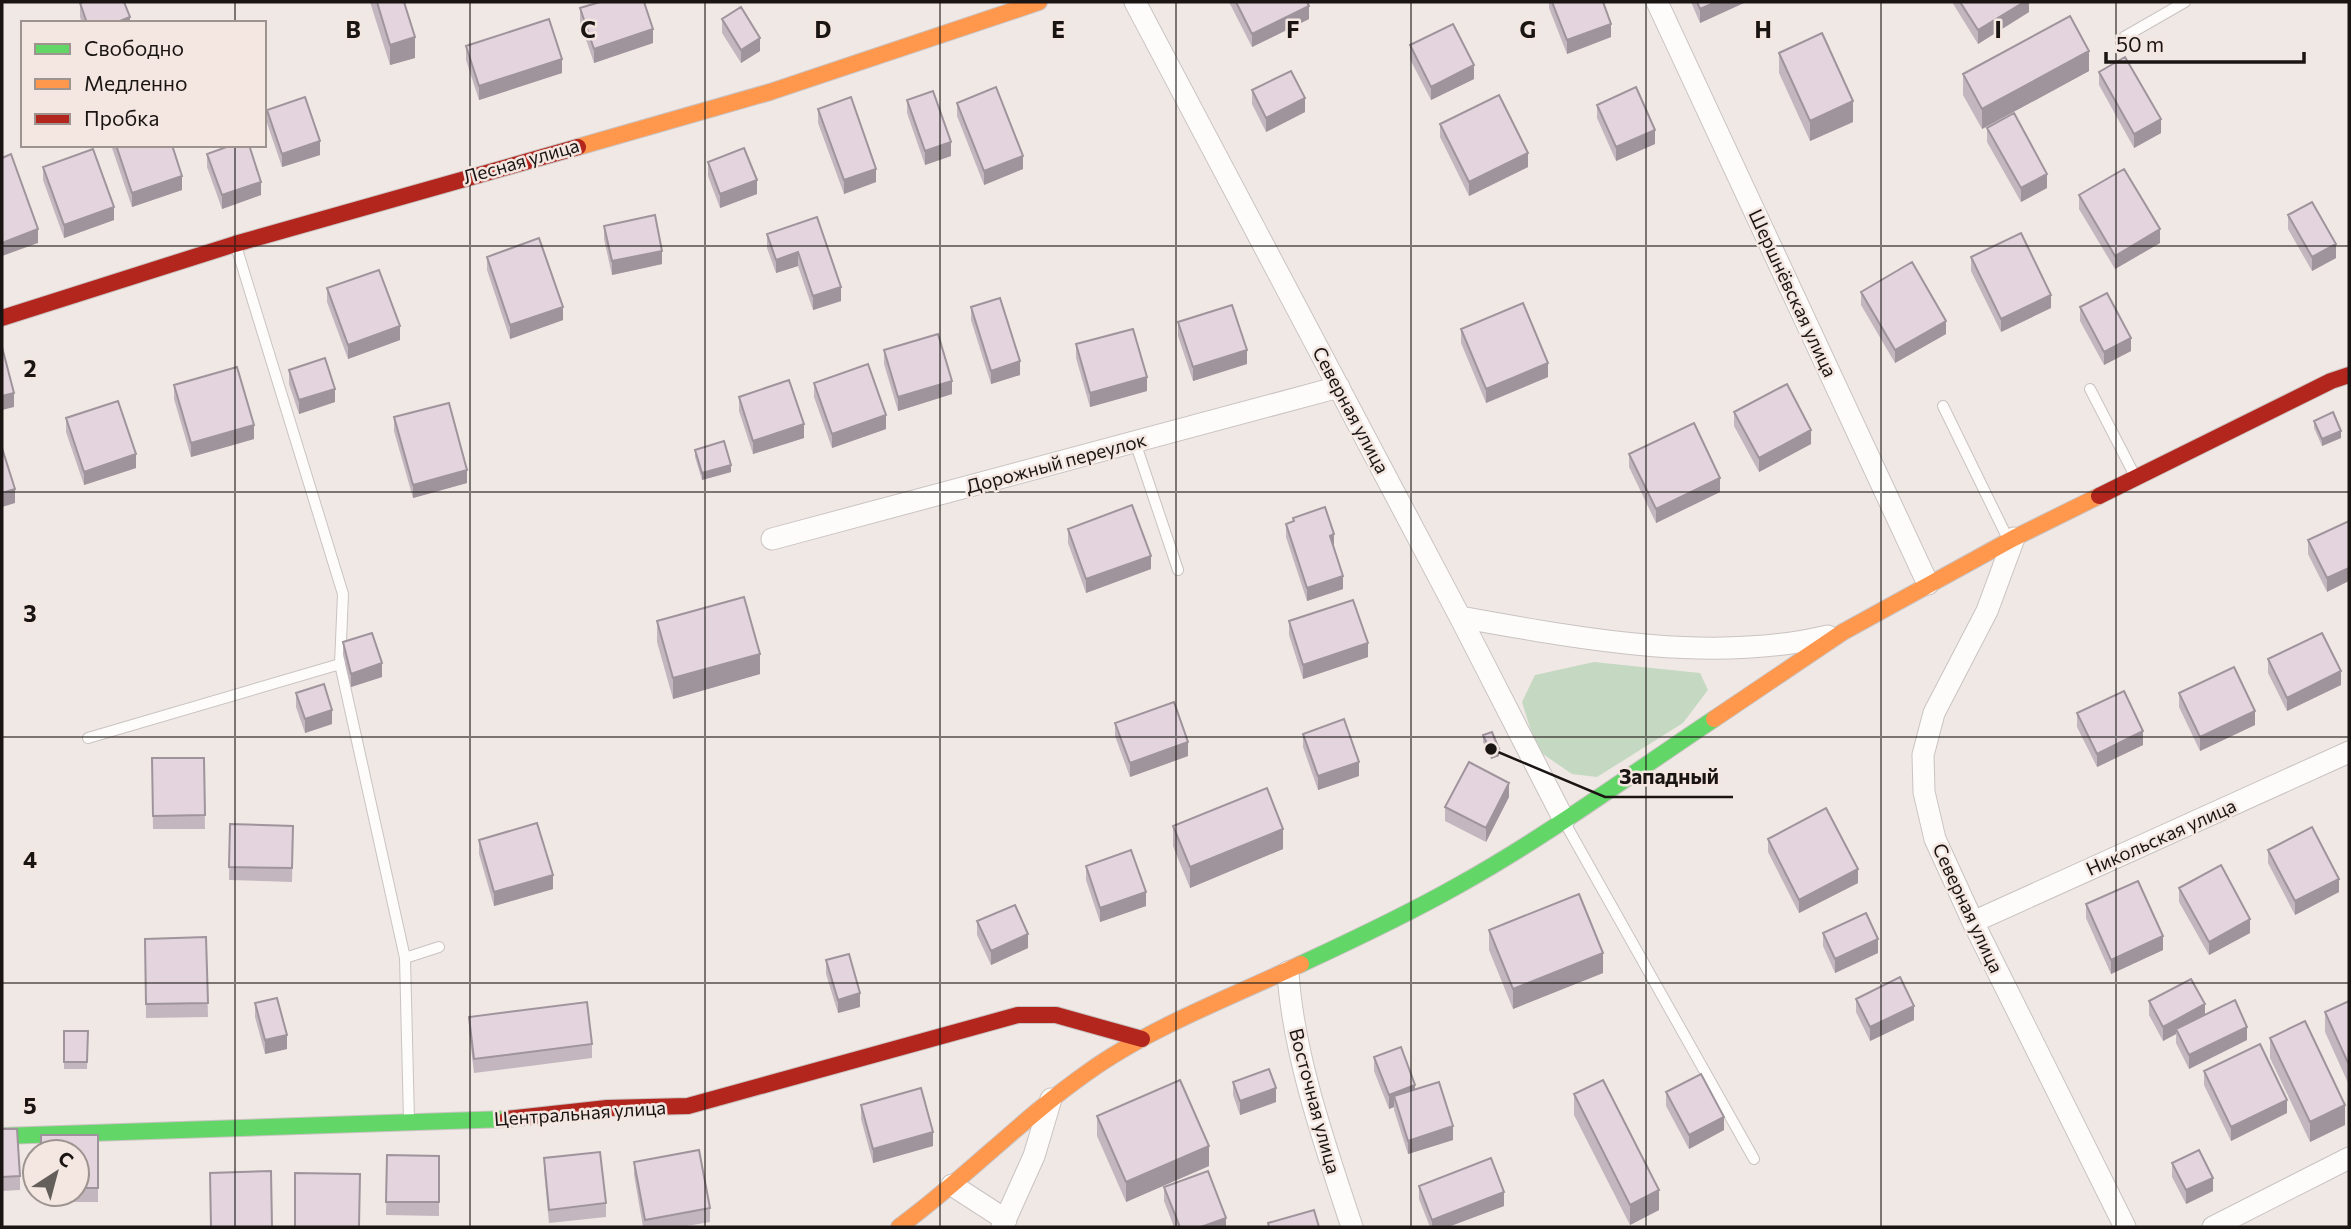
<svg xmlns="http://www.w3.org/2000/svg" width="2351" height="1229" viewBox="0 0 2351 1229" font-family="Commissioner,sans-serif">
<rect width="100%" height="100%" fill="#f0e8e5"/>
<path fill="#c5d9c2" d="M1594,662L1700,673L1708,690L1683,723L1597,777L1572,774L1537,750L1522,702L1535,675Z"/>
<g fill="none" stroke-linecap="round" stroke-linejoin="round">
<g stroke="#c9c3c1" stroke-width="12">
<path id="lane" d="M2124,37L2185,2
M236,246L343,594L340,664L405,958L409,1120
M2090,389L2135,476
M1943,406L2008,539
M1135,442L1178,570
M88,738L340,664
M1565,823L1754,1159
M405,958L439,947"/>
</g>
<g stroke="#c9c3c1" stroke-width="23">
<path id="street" d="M1135,2L1460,617L1564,820
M1657,2L1928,584
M2014,538L1987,611L1934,713L1923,755L1924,792L1935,839L1973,922L2125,1227
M772,539L1339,387
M1460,617C1577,638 1711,664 1828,636
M1973,922L2349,752
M1288,972C1293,1055 1326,1148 1352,1227
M952,1185L1006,1220
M1002,1227L1034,1156L1051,1099
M2213,1227L2349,1158"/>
</g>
<g stroke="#c9c3c1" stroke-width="18">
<path id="fast" d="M1301,964C1355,939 1408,914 1459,885C1547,836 1630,775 1714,719
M2,1136L507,1119"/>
</g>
<g stroke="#c9c3c1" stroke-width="18">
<path id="slow" d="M578,147L770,92L1039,2
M1714,719L1843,632L2014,538L2099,496
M899,1227C965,1179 1021,1119 1088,1072C1149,1028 1233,996 1301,964"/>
</g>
<g stroke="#c9c3c1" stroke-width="18">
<path id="jam" d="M2,318L235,244L578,147
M2099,496L2331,381L2349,375
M507,1119L607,1108L688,1106L1018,1015H1056L1142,1039"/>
</g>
<use href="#lane" stroke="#fdfcfb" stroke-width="10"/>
<use href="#street" stroke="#fdfcfb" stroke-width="21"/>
<use href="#fast" stroke="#63d668" stroke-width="16"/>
<use href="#slow" stroke="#ff974d" stroke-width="16"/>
<use href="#jam" stroke="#b3261e" stroke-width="16"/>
</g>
<path fill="#c3b6be" d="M370,2H404L415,58L390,65Z
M1229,2H1307L1309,19L1252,47Z
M1549,2H1603L1611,37L1567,54L1549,8Z
M1691,2H1746L1700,23Z
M1952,2H2029V12L1978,44Z
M80,3L130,23H82L80,17Z
M580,8L653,43L594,63L580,22Z
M722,19L760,51L741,63L722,33Z
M1410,45L1474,79L1431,100L1410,59Z
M466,46L562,73L479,100L466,60Z
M1779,53L1853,122L1810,141L1779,73Z
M2089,71L1982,129L1963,95V74Z
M2099,72L2161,133L2134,148L2099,85Z
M1252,90L1305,112L1266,132L1252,104Z
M907,100L951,156L925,165L907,113Z
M957,103L1023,169L984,185L957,116Z
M1597,105L1655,144L1616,161L1597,118Z
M818,109L876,182L844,194L818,123Z
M267,110L320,155L282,167L267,123Z
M1440,124L1528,167L1469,196L1440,137Z
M1987,128L2047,188L2021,202L1987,142Z
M111,145H172L182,190L132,207Z
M207,154L261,195L222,209L207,167Z
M708,162L757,194L720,208L708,176Z
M43,167L114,220L64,238L43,180Z
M2079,195L2160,243L2115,269L2079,209Z
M2288,215L2336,258L2312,271L2288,229Z
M817,217L841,301L813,310L798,266L776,273L767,248V234Z
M604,226L662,264L612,275L604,239Z
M487,257L563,320L510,339L487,270Z
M1971,257L2051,308L2001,332L1971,271Z
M327,288L400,340L348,359L327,302Z
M1861,292L1946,334L1895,363L1861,305Z
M971,307L1020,375L991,384L971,320Z
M2080,307L2131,351L2104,365L2080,321Z
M1178,322L1247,364L1193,381L1178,336Z
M1461,329L1548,377L1486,403L1461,343Z
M1076,344L1147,391L1090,407L1076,358Z
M884,350L952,394L898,411L884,364Z
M289,370L335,402L299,414L289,384Z
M814,383L886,429L832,448L814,397Z
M174,385L254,439L191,457L174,399Z
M739,397L804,438L753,454L739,411Z
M1734,412L1811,444L1759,472L1734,426Z
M394,417L467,483L413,498L394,431Z
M66,418L136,468L84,485L66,432Z
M2314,421L2341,438L2322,446L2314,428Z
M695,450L731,472L702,480L695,457Z
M1629,454L1720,492L1656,523L1629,467Z
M1293,518L1334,548L1343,589L1307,601L1286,537V524L1293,521Z
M2349,521L2327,592L2308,554V540Z
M1068,529L1151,569L1086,593L1068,543Z
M657,621L760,674L673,699L657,642Z
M1289,621L1368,657L1303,679L1289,635Z
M343,642L382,677L351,687L343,655Z
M2268,659L2341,685L2287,711L2268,673Z
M296,693L332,724L305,733L296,707Z
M2179,693L2255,725L2200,751L2179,707Z
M2077,713L2143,745L2097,767L2077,727Z
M1115,723L1188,756L1130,777L1115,736Z
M1303,734L1359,776L1318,790L1303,747Z
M1483,735L1499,756L1491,759L1483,742Z
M152,758H204L205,829H153Z
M1509,797L1486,842L1445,821V807Z
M230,824L293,826L292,882L229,880Z
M1173,826L1283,849L1190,888L1173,846Z
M1768,839L1858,883L1799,913L1768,852Z
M479,840L553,889L494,906L479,854Z
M2268,850L2339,892L2295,915L2268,863Z
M1086,866L1146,906L1100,922L1086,880Z
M2179,888L2250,933L2209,955L2179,902Z
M2086,904L2163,950L2111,974L2086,918Z
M977,921L1028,948L991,965L977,935Z
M1489,930L1603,973L1513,1009L1489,950Z
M1823,933L1878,953L1835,973L1823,946Z
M206,937L208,1017L146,1018L145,939Z
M826,960L860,1007L838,1013L826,974Z
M1856,999L1914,1020L1870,1041L1856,1012Z
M2149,1001L2205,1015L2247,1040L2189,1069L2176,1043V1034L2163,1041L2149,1015Z
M2349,1001V1085L2325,1032V1012Z
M255,1003L287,1049L265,1054L255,1017Z
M469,1017L592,1044V1058L474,1073L469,1031Z
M64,1031H88L87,1069H64Z
M2270,1038L2345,1125L2310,1142L2270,1058Z
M1374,1057L1415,1090L1453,1140L1408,1154L1394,1110V1107L1389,1109L1374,1071Z
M2204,1071L2287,1113L2231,1141L2204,1085Z
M1233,1082L1276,1102L1240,1115L1233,1095Z
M1666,1092L1724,1130L1689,1149L1666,1106Z
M1574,1094L1659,1210L1630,1225L1574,1115Z
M861,1105L933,1146L873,1163L861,1119Z
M1097,1116L1209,1166L1126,1202L1097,1136Z
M2,1129L20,1176V1190L2,1191Z
M98,1135V1202H41V1194H77V1152Z
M387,1155L439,1156V1216L386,1215Z
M544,1158L606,1203V1217L549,1223L544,1171Z
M634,1162L710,1208V1222L681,1227H643L634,1175Z
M2172,1163L2213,1191L2186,1204L2172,1177Z
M1419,1186L1504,1206L1448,1227H1430L1419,1199Z
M1164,1187L1226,1227H1174L1164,1201Z"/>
<path fill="#9f949b" d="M1716,2H1746L1700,23V9Z
M2024,2H2029V12L1978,44V30Z
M1309,6V19L1252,47V34Z
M130,17V23H115Z
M1611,24V37L1567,54V40Z
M653,29V43L594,63V49Z
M415,37V58L390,65V45Z
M760,38V51L741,63V50Z
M2089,51V71L1982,129V109Z
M562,59V73L479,100V86Z
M1474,65V79L1431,100V87Z
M1305,98V112L1266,132V118Z
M1853,101V122L1810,141V121Z
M2161,119V133L2134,148V134Z
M1655,130V144L1616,161V147Z
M320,141V155L282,167V154Z
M951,142V156L925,165V151Z
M1528,153V167L1469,196V182Z
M1023,156V169L984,185V171Z
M876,169V182L844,194V180Z
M2047,174V188L2021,202V188Z
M182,176V190L132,207V193Z
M757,180V194L720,208V194Z
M261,182V195L222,209V195Z
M114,207V220L64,238V225Z
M38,229V243L2,256V243Z
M2160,229V243L2115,269V256Z
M2336,244V258L2312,271V257Z
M662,251V264L612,275V261Z
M798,252V266L776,273V260Z
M841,287V301L813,310V296Z
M2051,295V308L2001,332V319Z
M563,307V320L510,339V325Z
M1946,321V334L1895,363V350Z
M400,326V340L348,359V345Z
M2131,338V351L2104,365V352Z
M1247,350V364L1193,381V367Z
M1020,361V375L991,384V371Z
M1548,363V377L1486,403V389Z
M1147,377V391L1090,407V393Z
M952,381V394L898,411V397Z
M335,389V402L299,414V400Z
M14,393V407L2,410V396Z
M886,415V429L832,448V434Z
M804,424V438L753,454V441Z
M254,425V439L191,457V443Z
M1811,430V444L1759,472V458Z
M2341,431V438L2322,446V439Z
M136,454V468L84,485V472Z
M731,465V472L702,480V473Z
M467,470V483L413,498V485Z
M1720,478V492L1656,523V509Z
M15,489V503L2,507V493Z
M1334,534V548L1330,549V536Z
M1151,556V569L1086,593V579Z
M2349,568V581L2327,592V578Z
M1343,576V589L1307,601V588Z
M1368,643V657L1303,679V665Z
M760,654V674L673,699V678Z
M382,663V677L351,687V674Z
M2341,671V685L2287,711V698Z
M332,710V724L305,733V719Z
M2255,711V725L2200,751V737Z
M2143,731V745L2097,767V754Z
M1188,742V756L1130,777V763Z
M1499,749V756L1491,759V752Z
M1359,762V776L1318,790V776Z
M1509,783V797L1486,842V828Z
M1283,829V849L1190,888V867Z
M1858,869V883L1799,913V900Z
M553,875V889L494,906V892Z
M2339,879V892L2295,915V901Z
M1146,892V906L1100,922V908Z
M2250,919V933L2209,955V942Z
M1028,934V948L991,965V951Z
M2163,936V950L2111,974V960Z
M1878,939V953L1835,973V959Z
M1603,953V973L1513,1009V989Z
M860,993V1007L838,1013V1000Z
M2205,1004V1018L2176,1029V1034L2163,1041V1027Z
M1914,1006V1020L1870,1041V1027Z
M2247,1027V1040L2189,1069V1055Z
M287,1035V1049L265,1054V1040Z
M1415,1085V1099L1394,1096V1107L1389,1109V1095Z
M1276,1088V1102L1240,1115V1101Z
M2287,1100V1113L2231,1141V1127Z
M2345,1105V1125L2310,1142V1122Z
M1724,1117V1130L1689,1149V1135Z
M1453,1126V1140L1408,1154V1141Z
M933,1132V1146L873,1163V1149Z
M1209,1146V1166L1126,1202V1182Z
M2213,1178V1191L2186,1204V1190Z
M1659,1190V1210L1630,1225V1205Z
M1504,1192V1206L1448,1227H1432V1220Z
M1226,1218V1227H1201Z"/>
<path fill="#e3d4dd" stroke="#9f949b" stroke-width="2" d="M84,2H124L130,17L115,23H87L80,3Z
M377,2H404L415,37L390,45Z
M600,2H644L653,29L594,49L580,8Z
M1236,2H1307L1309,6L1252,34Z
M1552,2H1603L1611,24L1567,40Z
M1697,2H1716L1700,9Z
M1960,2H2024L1978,30Z
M741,7L760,38L741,50L722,19Z
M2070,16L2089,51L1982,109L1963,74Z
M549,19L562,59L479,86L466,46Z
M1453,24L1474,65L1431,87L1410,45Z
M1822,33L1853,101L1810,121L1779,53Z
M2125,57L2161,119L2134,134L2099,72Z
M1291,71L1305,98L1266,118L1252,90Z
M996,87L1023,156L984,171L957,103Z
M1636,87L1655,130L1616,147L1597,105Z
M933,91L951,142L925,151L907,100Z
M1499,95L1528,153L1469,182L1440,124Z
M305,97L320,141L282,154L267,110Z
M851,97L876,169L844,180L818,109Z
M2014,113L2047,174L2021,188L1987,128Z
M116,145H172L182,176L132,193Z
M232,145H249L261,182L222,195L207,154Z
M744,148L757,180L720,194L708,162Z
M93,149L114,207L64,225L43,167Z
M11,154L38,229L2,243V158Z
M2124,169L2160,229L2115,256L2079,195Z
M2312,202L2336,244L2312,257L2288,215Z
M655,215L662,251L612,261L604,226Z
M817,217L841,287L813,296L798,252L776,260L767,234Z
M2021,233L2051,295L2001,319L1971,257Z
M539,238L563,307L510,325L487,257Z
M1912,262L1946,321L1895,350L1861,292Z
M379,270L400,326L348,345L327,288Z
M2107,293L2131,338L2104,352L2080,307Z
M1000,298L1020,361L991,371L971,307Z
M1523,303L1548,363L1486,389L1461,329Z
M1232,305L1247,350L1193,367L1178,322Z
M1133,329L1147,377L1090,393L1076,344Z
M938,334L952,381L898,397L884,350Z
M2,347L14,393L2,396Z
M325,358L335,389L299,400L289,370Z
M868,364L886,415L832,434L814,383Z
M237,367L254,425L191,443L174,385Z
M789,380L804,424L753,441L739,397Z
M1787,384L1811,430L1759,458L1734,412Z
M118,401L136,454L84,472L66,418Z
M449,403L467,470L413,485L394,417Z
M2333,412L2341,431L2322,439L2314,421Z
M1694,423L1720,478L1656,509L1629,454Z
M724,441L731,465L702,473L695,450Z
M2,448L15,489L2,493Z
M1132,505L1151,556L1086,579L1068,529Z
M1325,507L1334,534L1330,536L1343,576L1307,588L1286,524L1294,521L1293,518Z
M2349,521V568L2327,578L2308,540Z
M744,597L760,654L673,678L657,621Z
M1353,600L1368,643L1303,665L1289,621Z
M372,633L382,663L351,674L343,642Z
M2322,633L2341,671L2287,698L2268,659Z
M2234,667L2255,711L2200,737L2179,693Z
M324,684L332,710L305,719L296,693Z
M2124,691L2143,731L2097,754L2077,713Z
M1174,702L1188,742L1130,763L1115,723Z
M1344,719L1359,762L1318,776L1303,734Z
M1492,732L1499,749L1491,752L1483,735Z
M152,758H204L205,815L153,816Z
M1469,762L1509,783L1486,828L1445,807Z
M1267,788L1283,829L1190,867L1173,826Z
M1826,808L1858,869L1799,900L1768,839Z
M537,823L553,875L494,892L479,840Z
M230,824L293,826L292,868L229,867Z
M2312,827L2339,879L2295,901L2268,850Z
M1131,850L1146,892L1100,908L1086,866Z
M2221,865L2250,919L2209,942L2179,888Z
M2138,881L2163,936L2111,960L2086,904Z
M1579,894L1603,953L1513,989L1489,930Z
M1015,905L1028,934L991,951L977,921Z
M1866,913L1878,939L1835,959L1823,933Z
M206,937L208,1003L146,1004L145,939Z
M849,954L860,993L838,1000L826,960Z
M1900,977L1914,1006L1870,1027L1856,999Z
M2191,979L2205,1004L2163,1027L2149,1001Z
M277,998L287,1035L265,1040L255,1003Z
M2235,1000L2247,1027L2189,1055L2176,1029Z
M2349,1001V1065L2325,1012Z
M587,1002L592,1044L474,1059L469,1017Z
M2305,1021L2345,1105L2310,1122L2270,1038Z
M64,1031H88L87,1062H64Z
M2260,1044L2287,1100L2231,1127L2204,1071Z
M1401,1047L1415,1085L1389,1095L1374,1057Z
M1269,1069L1276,1088L1240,1101L1233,1082Z
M1701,1074L1724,1117L1689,1135L1666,1092Z
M1180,1080L1209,1146L1126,1182L1097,1116Z
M1603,1080L1659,1190L1630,1205L1574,1094Z
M1439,1082L1453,1126L1408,1141L1394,1096Z
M921,1088L933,1132L873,1149L861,1105Z
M2,1129H17L20,1176L2,1177Z
M41,1135H98V1188H77V1152H41Z
M699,1150L710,1208L645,1220L634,1162Z
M2199,1150L2213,1178L2186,1190L2172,1163Z
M600,1152L606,1203L549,1210L544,1158Z
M387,1155L439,1156V1202H386Z
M1491,1158L1504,1192L1432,1220L1419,1186Z
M271,1171L272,1227H211L210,1173Z
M1208,1171L1226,1218L1201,1227H1180L1164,1187Z
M295,1173L360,1174L359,1227H295Z
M1314,1210L1319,1227H1269L1268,1223Z"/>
<path fill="none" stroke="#1a1513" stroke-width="2" stroke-opacity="0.55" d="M235,2V23M470,2V1227M705,2V1227M940,2V1227M1176,2V1227M1411,2V1227M1646,2V1227M1881,2V1227M2116,2V1227M235,145V1227M2,246H2349M2,492H2349M2,737H2349M2,983H2349"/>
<g text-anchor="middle" stroke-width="5" stroke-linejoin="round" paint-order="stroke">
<g font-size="19" fill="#1a1513" stroke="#f4e7e1">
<text transform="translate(521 161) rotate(-16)" y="7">Лесная улица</text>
<text transform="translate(1793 293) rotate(65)" y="7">Шершнёвская улица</text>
<text transform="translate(1351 410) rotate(62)" y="7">Северная улица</text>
<text transform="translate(1056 463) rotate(-15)" y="7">Дорожный переулок</text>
<text transform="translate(2161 837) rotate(-24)" y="7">Никольская улица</text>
<text transform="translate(1968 908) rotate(65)" y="7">Северная улица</text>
<text transform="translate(1315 1101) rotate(75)" y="7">Восточная улица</text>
<text transform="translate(580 1113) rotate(-4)" y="7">Центральная улица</text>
</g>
</g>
<g font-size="23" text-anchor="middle" font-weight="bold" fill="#1a1513" stroke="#f4e7e1" stroke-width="5" stroke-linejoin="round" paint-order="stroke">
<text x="353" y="38">B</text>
<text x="588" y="38">C</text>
<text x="823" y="38">D</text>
<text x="1058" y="38">E</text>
<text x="1293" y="38">F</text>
<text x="1528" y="38">G</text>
<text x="1763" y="38">H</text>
<text x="1998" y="38">I</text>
<text x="30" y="377">2</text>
<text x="30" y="622">3</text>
<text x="30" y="868">4</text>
<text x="30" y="1114">5</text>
</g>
<path fill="none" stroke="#1a1513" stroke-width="2.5" d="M1491 749L1605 797H1733"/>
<circle fill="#1a1513" stroke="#f4e7e1" stroke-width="2.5" cx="1491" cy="749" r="7"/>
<g font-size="21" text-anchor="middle" font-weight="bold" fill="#1a1513" stroke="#f4e7e1" stroke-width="5" stroke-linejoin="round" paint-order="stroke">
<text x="1669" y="784">Западный</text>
</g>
<rect width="2351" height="1229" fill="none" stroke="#1a1513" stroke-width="7"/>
<rect x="21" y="21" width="245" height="126" fill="#f4e7e1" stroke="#9d938f" stroke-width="2"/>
<rect x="35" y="44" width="35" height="10" fill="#63d668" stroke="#9d938f" stroke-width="2"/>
<text x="84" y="56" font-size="21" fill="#1a1513">Свободно</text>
<rect x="35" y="79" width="35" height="10" fill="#ff974d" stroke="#9d938f" stroke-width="2"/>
<text x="84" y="91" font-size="21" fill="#1a1513">Медленно</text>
<rect x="35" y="114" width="35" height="10" fill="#b3261e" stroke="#9d938f" stroke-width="2"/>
<text x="84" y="126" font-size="21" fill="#1a1513">Пробка</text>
<g transform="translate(56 1173) rotate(36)"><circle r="33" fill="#f4e7e1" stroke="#9d938f" stroke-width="2"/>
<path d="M0-5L12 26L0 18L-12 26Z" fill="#655f5c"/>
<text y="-10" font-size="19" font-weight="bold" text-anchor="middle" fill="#1a1513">С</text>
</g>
<path d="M2106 52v10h198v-10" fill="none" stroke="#1a1513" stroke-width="3.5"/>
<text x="2116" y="52" font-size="21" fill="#1a1513" stroke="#f4e7e1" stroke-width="5" paint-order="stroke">50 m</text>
</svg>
